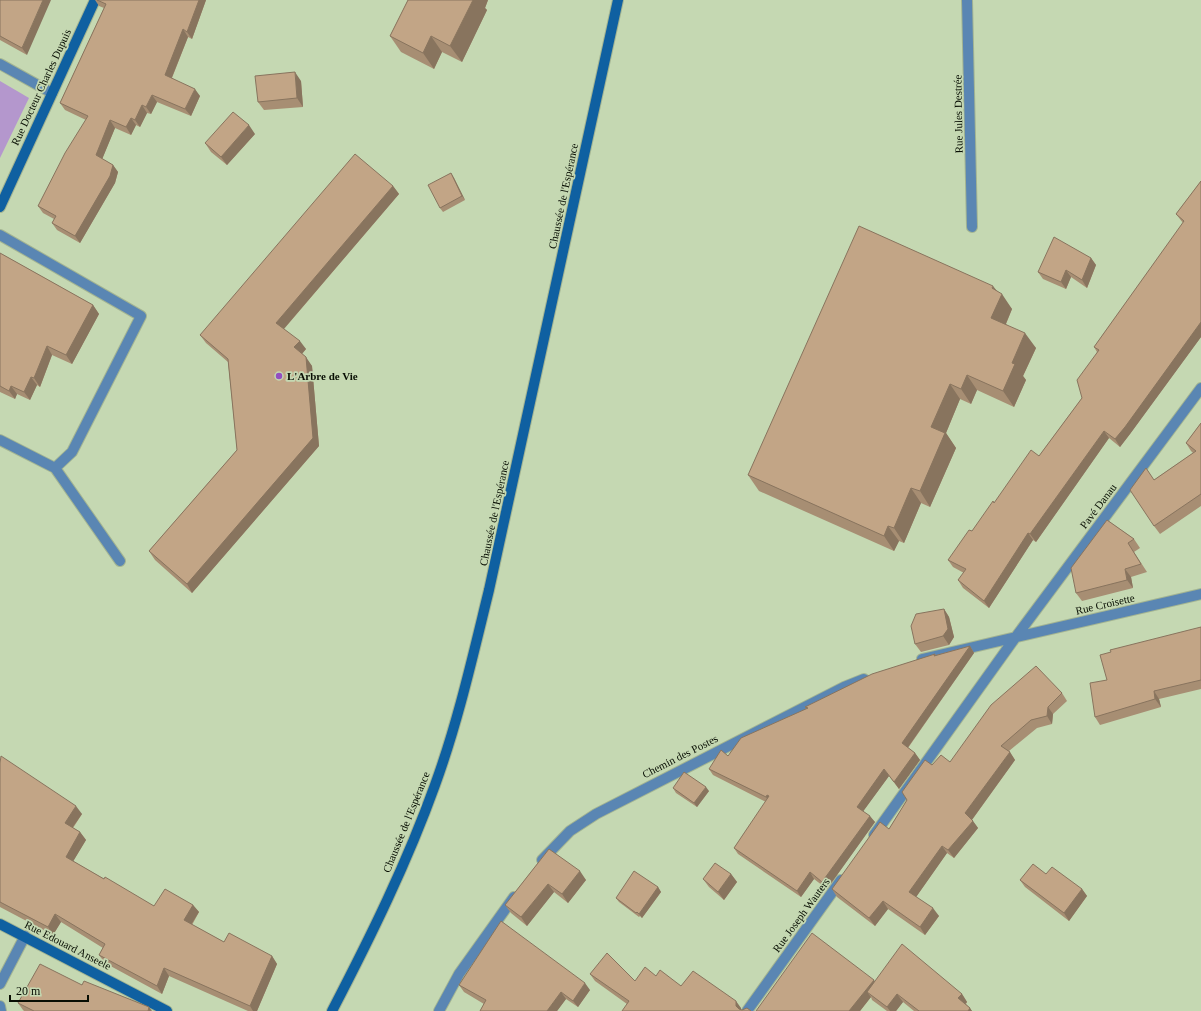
<svg xmlns="http://www.w3.org/2000/svg" width="1201" height="1011" viewBox="0 0 1201 1011" font-family="'Times New Roman',serif">
<rect width="100%" height="100%" fill="#c5d8b2"/>
<path fill="#b497cd" d="M0,81L29,98L0,158Z"/>
<g fill="none" stroke-linecap="round" stroke-linejoin="round">
<g stroke="#a3b492" stroke-width="12">
<path id="lane" d="M967,0L972,227
M0,235L141,316L72,452L55,468
M0,440L55,468L120,561"/>
</g>
<g stroke="#a3b492" stroke-width="12">
<path id="street" d="M0,64L52,93
M922,659L1201,594
M874,835L1015,638L1201,388
M542,860L570,831L596,814L844,687L864,679
M0,984L25,936
M0,1006L1,1011
M439,1011L459,974L514,897
M747,1011L841,880"/>
</g>
<g stroke="#a3b492" stroke-width="12">
<path id="secondary" d="M0,207L95,0
M0,924L167,1011
M332,1011C370,938 407,863 435,785C458,722 473,655 489,590L618,0"/>
</g>
<use href="#lane" stroke="#5a86b3" stroke-width="10"/>
<use href="#street" stroke="#5a86b3" stroke-width="10"/>
<use href="#secondary" stroke="#0f60a1" stroke-width="10"/>
</g>
<path fill="#a78e73" d="M0,0L27,55L0,40Z
M95,0H206L192,39L188,37L172,78L200,96L191,116L157,102L151,114L147,113L140,127L136,125L131,135L115,128L102,159L113,165L118,172L115,183L80,243L57,230L52,223L54,219L43,213L38,206L86,120L65,110L60,103L104,8L99,6Z
M408,0H488L485,8L487,10L462,62L442,52L434,69L401,52L390,36Z
M301,81L303,107L264,110L258,102Z
M255,134L227,165L211,152L205,143Z
M451,173L454,178L465,200L443,212L440,208Z
M1201,181V337L1130,434L1120,447L1109,438L1036,542L1033,540L989,608L963,588L958,580L964,573L953,567L948,560L972,531L994,503L1039,456L1082,398L1097,352L1094,347L1183,223L1176,214Z
M393,186L399,194L284,329L306,349L302,354L312,366L319,446L192,593L155,560L149,551L237,450L228,362L206,343L200,335Z
M0,253L93,305L99,314L72,364L52,355L40,387L37,385L30,400L17,394L15,399L0,392Z
M1091,258L1096,265L1087,288L1071,277L1066,289L1043,279L1038,272Z
M997,291L1012,309L1006,324L1036,348L1023,376L1026,380L1014,407L977,390L971,404L960,399L946,433L956,448L930,507L921,503L904,543L899,541L894,551L759,491L748,475Z
M1201,423V506L1160,534L1154,526V480L1193,453L1191,451L1186,443Z
M1107,520L1134,539L1140,548L1134,552L1147,572L1131,577L1133,588L1082,601L1076,593Z
M944,609L949,617L954,637L949,645L921,652L915,644Z
M1201,627V689L1159,699L1161,707L1100,725L1095,717L1107,680Z
M970,646L974,653L908,748L915,753L920,760L899,789L889,776L863,811L875,822L827,889L814,879L801,897L738,854L734,848L766,802L713,775L709,769L728,756L806,709L805,707L935,654L936,655Z
M1062,693L1067,701L1053,714L1052,724L1037,728L1009,751L1015,760L972,820L978,828L954,858L947,853L916,897L939,916L925,935L888,909L875,926L837,897L832,889L889,829L907,800L902,792L932,765L950,762Z
M0,763L82,814L73,828L80,832L86,840L73,861L104,879L154,906L193,905L199,912L192,925L224,942L272,956L277,964L257,1011H248L169,976L162,994L105,963L99,955L103,948L61,922L53,935L0,907Z
M673,788L709,791L697,807L676,793Z
M549,849L586,880L568,903L554,892L527,926L511,913L505,905Z
M731,874L737,882L724,900L709,887L703,879Z
M1046,874L1082,889L1087,896L1069,921L1025,887L1020,880Z
M658,887L661,892L642,918L640,916L639,917L619,902L616,898Z
M590,974L635,981L656,976L741,1008V1010L627,1004L595,981Z
M875,982L962,994L967,1002L966,1004L972,1011H914L903,1002L896,1011H887L872,1000L871,997L860,1011H756Z
M82,985L152,1011H24L23,1010L18,1003Z
M459,985L590,990L578,1007L566,999L557,1011H480L484,1004L464,992Z"/>
<path fill="#88745e" d="M43,0H51L27,55L22,48Z
M199,0H206L192,39L187,32Z
M473,0H488L485,8L487,10L462,62L450,46Z
M183,29L188,37L170,82L165,75Z
M431,36L442,52L434,69L423,53Z
M295,72L301,81L303,107L297,98Z
M195,89L200,96L191,116L185,109Z
M152,95L157,102L151,114L146,107Z
M142,105L147,113L140,127L135,120Z
M131,118L136,125L131,135L126,127Z
M110,120L115,128L101,162L96,155Z
M249,125L255,134L227,165L221,157Z
M113,165L118,172L115,183L80,243L75,236Z
M451,173L454,178L465,200L462,196Z
M393,186L399,194L282,331L276,323Z
M1091,258L1096,265L1087,288L1082,280Z
M1066,270L1071,277L1066,289L1061,282Z
M993,286L1001,296L1002,294L1012,309L1002,333L991,318L992,288Z
M93,305L99,314L72,364L66,355Z
M1201,322V337L1130,434L1120,447L1115,439Z
M1025,333L1036,348L1023,376L1026,380L1014,407L1003,391L1012,363Z
M300,341L306,349L300,356L294,347Z
M47,346L52,355L40,387L34,378Z
M306,357L312,366L319,446L192,593L187,584Z
M967,375L977,390L971,404L961,389Z
M31,377L37,385L30,400L24,392Z
M950,384L960,399L946,433L956,448L930,507L920,491L931,427Z
M11,386L17,394L15,399L9,391Z
M1104,431L1109,438L1036,542L1030,534Z
M911,488L921,503L904,543L894,528Z
M888,526L899,541L894,551L884,536Z
M1028,533L1033,540L989,608L984,601Z
M1125,569L1131,577L1133,588L1127,580Z
M944,609L949,617L954,637L949,645L943,636Z
M970,646L974,653L906,750L902,743Z
M1154,691L1159,699L1161,707L1155,699Z
M1048,707L1053,714L1052,724L1047,716Z
M1010,752L1015,760L971,821L965,813Z
M915,753L920,760L899,789L894,782Z
M884,769L889,776L862,813L857,807Z
M706,787L709,791L697,807L694,803Z
M767,795L772,801L770,804L766,797Z
M76,806L82,814L70,831L65,823Z
M870,816L875,822L827,889L822,882Z
M973,821L978,828L954,858L948,850Z
M80,832L86,840L71,865L66,857Z
M942,846L947,853L914,900L909,892Z
M580,871L586,880L568,903L562,894Z
M810,872L814,879L801,897L797,891Z
M731,874L737,882L724,900L718,892Z
M548,884L554,892L527,926L521,917Z
M658,887L661,892L642,918L639,914Z
M1082,889L1087,896L1069,921L1064,913Z
M883,901L888,909L875,926L869,918Z
M193,905L199,912L189,928L184,920Z
M933,908L939,916L925,935L920,927Z
M55,914L61,922L53,935L48,927Z
M272,956L277,964L257,1011H253L250,1006Z
M164,968L169,976L162,994L157,986Z
M874,980L878,987L867,992L871,997L860,1011H849Z
M585,983L590,990L578,1007L573,1001Z
M561,992L566,999L557,1011H547Z
M897,994L903,1002L896,1011H890L887,1007Z
M962,994L967,1002L964,1005L958,998Z
M736,1001L741,1008V1011H739L736,1006Z
M149,1007L152,1011H148Z
M970,1008L972,1011H968Z"/>
<path fill="#c2a586" stroke="#88745e" d="M0,0H43L22,48L0,36Z
M97,0H199L187,32L183,29L165,75L195,89L185,109L152,95L146,107L142,105L135,120L131,118L126,127L110,120L96,155L113,165L110,176L75,236L52,223L56,216L38,206L65,153L88,116L60,103L106,4Z
M408,0H473L450,46L431,36L423,53L390,36Z
M295,72L297,98L258,102L255,76Z
M233,112L249,125L221,157L205,143Z
M355,154L393,186L276,323L300,341L294,347L306,357L313,438L187,584L149,551L237,450L228,359L200,335Z
M451,173L462,196L440,208L428,185Z
M1201,181V322L1125,427L1115,439L1104,431L1030,534L1028,533L984,601L958,580L966,569L948,560L969,530L972,531L993,501L994,503L1031,450L1039,456L1082,398L1077,380L1099,350L1094,347L1184,221L1176,214Z
M859,226L993,286L992,288L1002,294L991,318L1025,333L1012,363L1015,364L1003,391L967,375L961,389L950,384L931,427L945,433L920,491L911,488L894,528L888,526L884,536L748,475Z
M1054,237L1091,258L1082,280L1066,270L1061,282L1038,272Z
M0,253L93,305L66,355L47,346L34,378L31,377L24,392L11,386L9,391L0,386Z
M1201,423V494L1154,526L1130,490L1146,468L1154,480L1196,451L1186,443Z
M1107,520L1134,539L1128,543L1141,564L1125,569L1127,580L1076,593L1071,568Z
M944,609L948,629L943,636L915,644L911,626L916,614Z
M1201,627V680L1154,691L1155,699L1095,717L1090,683L1107,680L1100,655L1111,652L1110,650Z
M970,646L902,743L915,753L894,782L884,769L857,807L870,816L822,882L810,872L797,891L734,848L769,796L767,795L766,797L709,769L721,750L728,756L741,738L808,708L805,707L872,674L935,654L934,656Z
M1036,666L1062,693L1048,707L1047,716L1031,720L1001,746L1010,752L965,813L973,821L948,850L942,846L909,892L933,908L920,927L883,901L869,918L832,889L880,822L889,829L907,800L902,792L925,760L932,765L941,755L950,762L991,705Z
M1,756L76,806L65,823L80,832L66,857L104,879L105,877L154,906L165,889L193,905L184,920L224,942L229,933L272,956L250,1006L164,968L157,986L99,955L105,944L55,914L48,927L0,902V763Z
M684,772L706,787L694,803L673,788Z
M549,849L580,871L562,894L548,884L521,917L505,905Z
M715,863L731,874L718,892L703,879Z
M1033,864L1046,874L1052,867L1082,889L1064,913L1020,880Z
M634,871L658,887L639,914L637,912L636,913L616,898Z
M501,921L585,983L573,1001L561,992L547,1011H480L486,1000L459,985Z
M812,933L874,980L849,1011H756Z
M902,944L962,994L958,998L970,1008L968,1011H919L897,994L887,1007L867,992Z
M607,953L635,981L645,967L656,976L660,970L681,986L693,971L736,1001V1006L739,1009L742,1010L747,1008L751,1011H622L629,1001L590,974Z
M40,964L82,985L84,981L149,1007L148,1011H34L18,1003Z"/>
<circle fill="#934ec1" stroke="#c5d8b2" stroke-width="1.5" cx="279" cy="376" r="4"/>
<g text-anchor="middle" stroke-width="3.5" stroke-linejoin="round" paint-order="stroke">
<g font-size="11" fill="#080e03" stroke="#c5d8b2">
<text transform="translate(41 87) rotate(-65)" y="4">Rue Docteur Charles Dupuis</text>
<text transform="translate(958 114) rotate(-91)" y="4">Rue Jules Destrée</text>
<text transform="translate(563 196) rotate(-78)" y="4">Chaussée de l'Espérance</text>
<text transform="translate(1098 506) rotate(-53)" y="4">Pavé Danau</text>
<text transform="translate(494 513) rotate(-78)" y="4">Chaussée de l'Espérance</text>
<text transform="translate(1105 604) rotate(-13)" y="4">Rue Croisette</text>
<text transform="translate(680 756) rotate(-27)" y="4">Chemin des Postes</text>
<text transform="translate(406 822) rotate(-68)" y="4">Chaussée de l'Espérance</text>
<text transform="translate(801 915) rotate(-54)" y="4">Rue Joseph Wauters</text>
<text transform="translate(68 945) rotate(27)" y="4">Rue Edouard Anseele</text>
</g>
<g font-size="11" font-weight="bold" fill="#080e03" stroke="#c5d8b2" text-anchor="start">
<text x="287" y="380">L'Arbre de Vie</text>
</g>
</g>
<path d="M10 995v6h78v-6" fill="none" stroke="#080e03" stroke-width="2"/>
<text x="16" y="995" font-size="12" fill="#080e03" stroke="#c5d8b2" stroke-width="3" paint-order="stroke">20 m</text>
</svg>
